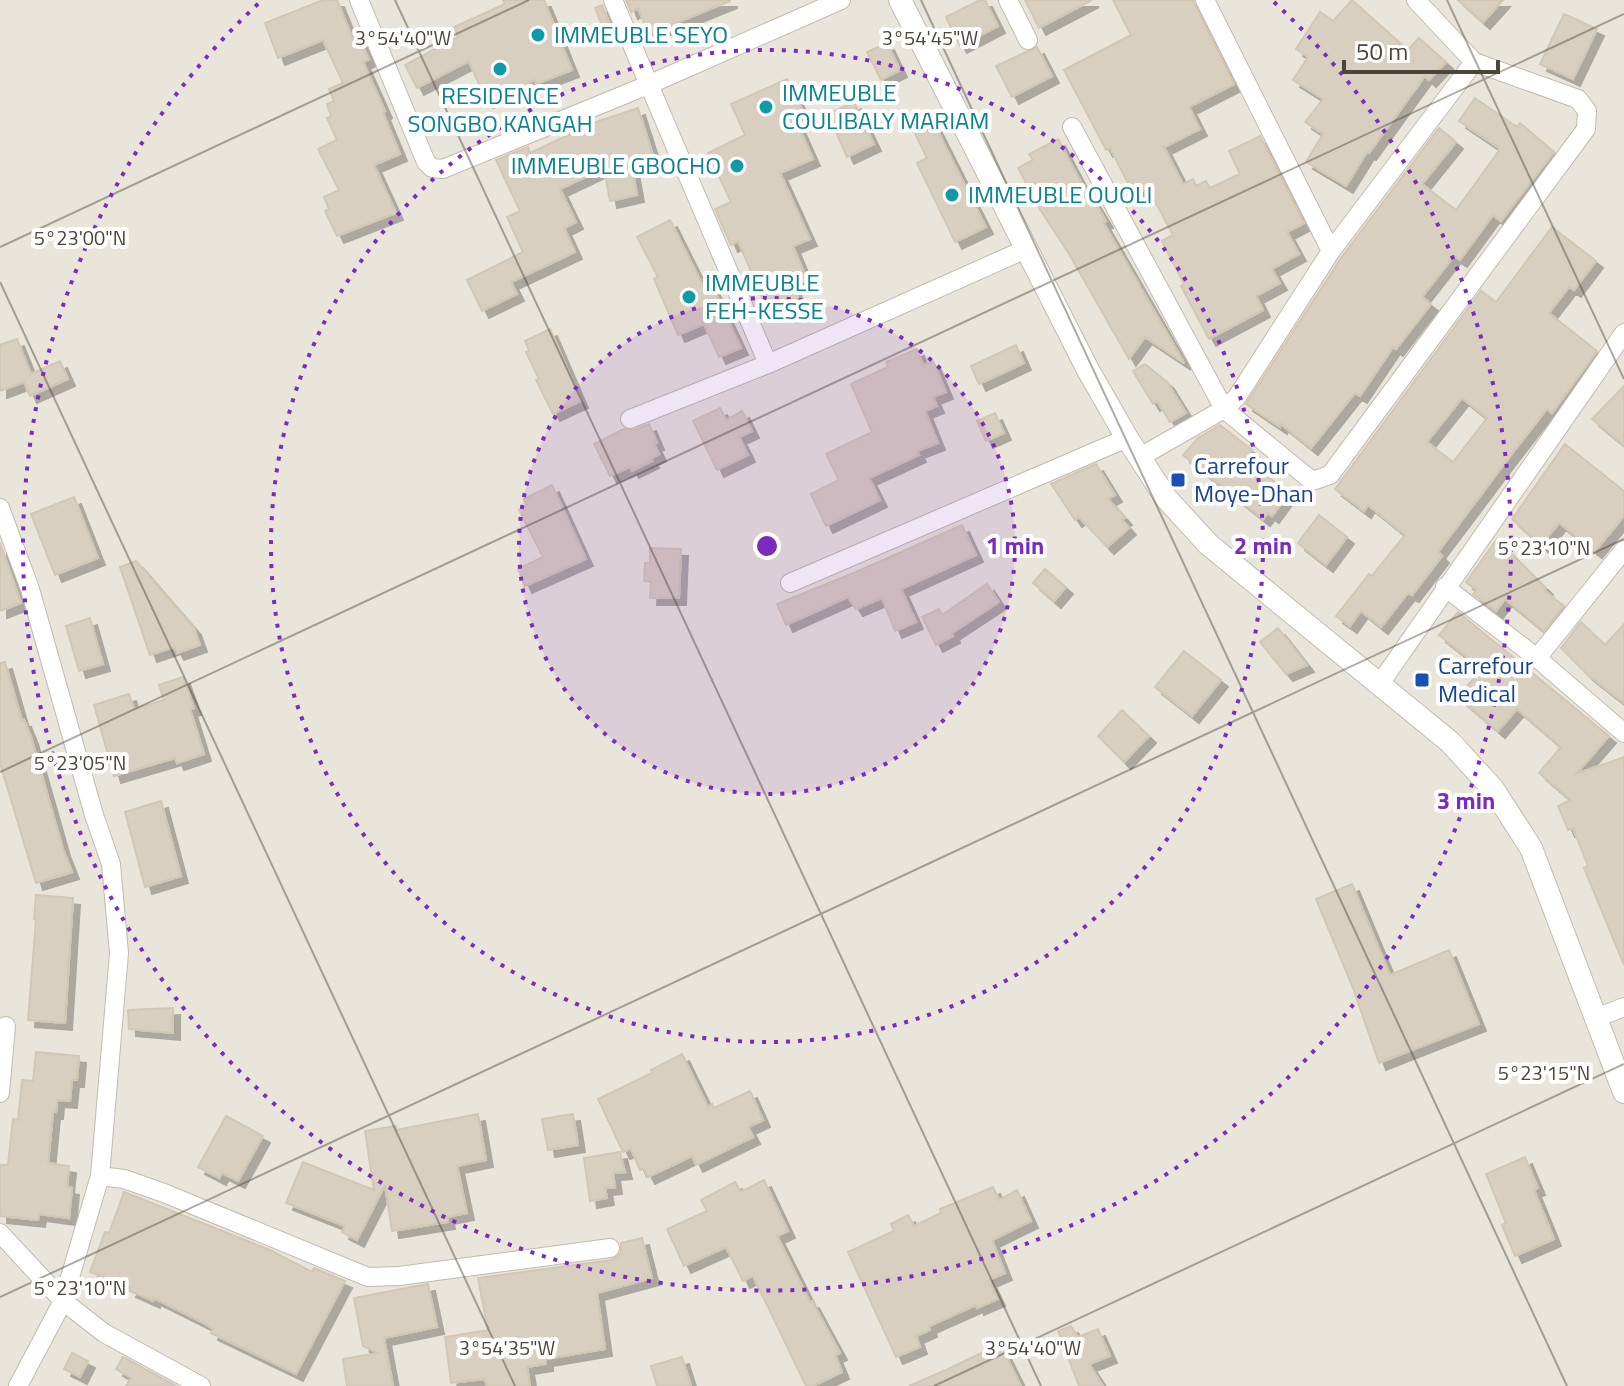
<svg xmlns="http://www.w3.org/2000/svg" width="1624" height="1386" viewBox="0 0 1624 1386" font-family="'Titillium Web',sans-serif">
<defs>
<filter id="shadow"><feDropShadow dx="7" dy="7" stdDeviation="0" flood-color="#0004"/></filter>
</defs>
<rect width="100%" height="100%" fill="#f6f3ec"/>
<path fill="#eae5da" d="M0,0H1624V1386H0Z"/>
<path fill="#d8cfc1" stroke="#d3c7b4" stroke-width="2" fill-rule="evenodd" filter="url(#shadow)" d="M323,0H337L354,42L359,39L369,59L363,62L385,111L383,113L400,154L374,165L396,213L337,236L325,211L329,209L324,197L339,190L318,149L337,140L327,118L331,116L327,104L334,101L329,89L343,83L323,40L278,58L265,23Z
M503,0H544L572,70L536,84L535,80L486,101L469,61L417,88L405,65L458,37L454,27L505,4Z
M626,0H730V1L649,34L638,8L631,12Z
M980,0H985L998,26L960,46L946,17Z
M1025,0H1092L1039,28Z
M1113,0H1193L1234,84L1189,107L1200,129L1164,147L1183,184L1193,179L1196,186L1206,181L1210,188L1240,174L1229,151L1260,136L1304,223L1287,232L1299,254L1272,269L1280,283L1256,296L1263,310L1209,339L1181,286L1184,284L1162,241L1173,235L1148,188L1134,195L1110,148L1106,150L1064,70L1131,35Z
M1352,0L1408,50L1419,38L1446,62L1429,80L1425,76L1369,153L1367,152L1346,186L1306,162L1323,134L1305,122L1323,99L1293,80L1308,57L1296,49L1320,12L1333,21Z
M1458,0H1503L1483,22Z
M602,5L609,22L602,25L595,8Z
M1564,14L1597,29L1573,79L1540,64Z
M887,43L900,70L881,80L867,52Z
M1037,47L1052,76L1012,97L996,66Z
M787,79L802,110L793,114L813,159L780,173L810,239L793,246L807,280L793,286L798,298L768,311L738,241L731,245L715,209L731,202L708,153L745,135L731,104Z
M1475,98L1517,127L1520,123L1554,152L1501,221L1493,215L1460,260L1454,256L1422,297L1431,304L1396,349L1393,347L1360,396L1355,393L1311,448L1281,424L1280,427L1246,404L1341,258L1439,128L1456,142L1422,184L1456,210L1498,152L1499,148L1459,121Z
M854,102L874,144L847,157L828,114Z
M638,108L653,155L631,162L637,195L610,201L604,168L560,189L576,222L564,228L575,252L511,282L517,294L482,311L467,280L523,252L507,217L520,211L496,160L528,147L530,153L596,122Z
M930,116L986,227L955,242L917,163L927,158L911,125Z
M1058,139L1087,194L1089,193L1106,221L1103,222L1184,363L1145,337L1129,359L1069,254L1041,211L1018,168L1033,160L1029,154Z
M670,220L703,286L710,282L741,348L719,357L704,324L678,335L654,279L658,277L637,237Z
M1552,227L1596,261L1574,290L1569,287L1549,313L1597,351L1552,413L1547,409L1514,451L1438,552L1442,556L1412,595L1408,593L1381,627L1361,611L1350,626L1336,616L1369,574L1372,576L1405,535L1368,505L1364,511L1335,489L1481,291L1496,302ZM1462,398L1487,418L1453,462L1427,442Z
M550,329L581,401L553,414L536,380L539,379L526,352L529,351L525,341Z
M17,339L31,374L60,361L68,379L30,396L24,382L0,391V345Z
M1016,345L1024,363L979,384L971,366Z
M917,349L923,365L933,361L946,392L933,397L937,406L925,411L938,443L917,451L919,455L869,478L880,500L826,526L811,494L839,480L826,454L872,432L851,384L888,367L886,362Z
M1145,364L1167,382L1186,413L1170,422L1157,401L1153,404L1133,371Z
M1624,386V445L1592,419Z
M720,408L726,420L742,411L752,431L739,437L748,455L717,470L693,421Z
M995,413L1004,433L986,441L977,421Z
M649,424L657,443L654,444L659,454L650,459L652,461L632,471L630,467L610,476L594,444L624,429L634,430Z
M1220,425L1252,450L1246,459L1289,493L1272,516L1268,513L1263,519L1183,455L1198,438Z
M1565,444L1624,491V516L1595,551L1559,523L1541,545L1512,519Z
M1096,464L1115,495L1108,499L1125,518L1122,520L1129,528L1107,547L1079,517L1075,520L1051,484Z
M552,485L586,559L525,586L518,569L543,557L519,510L527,506L524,499Z
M74,497L98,558L55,575L31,514Z
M1319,515L1347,537L1326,565L1298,543Z
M962,525L976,555L901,589L916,622L895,631L882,598L856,609L848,597L786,625L777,604L856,572Z
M1497,539L1546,588L1544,590L1564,606L1544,631L1505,599L1496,611L1473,594L1476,590L1466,582Z
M0,543L21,603L0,611Z
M650,548L681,549L679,598H650L651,582L644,581L645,563H650Z
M136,561L194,628L200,645L177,653L174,647L150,655L120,567Z
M1045,569L1066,587L1054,601L1033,583Z
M987,584L999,602L952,633L953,636L936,645L922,617L939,609L942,615Z
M1458,612L1609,736L1576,774L1624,757V965L1584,868L1588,866L1573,828L1568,830L1558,806L1571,800L1539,773L1561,747L1517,709L1498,731L1458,697L1482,669L1439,635Z
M90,618L103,664L79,671L66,626Z
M1581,622L1605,645L1624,624V703L1587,674L1561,648Z
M1278,628L1307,665L1286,674L1260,642Z
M1184,651L1221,680L1192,716L1155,687Z
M5,662L22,721L24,720L31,737L63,849L72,872L36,883L0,763V663Z
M183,677L194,708L190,709L204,754L177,763L175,758L114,776L94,705L129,694L134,709L164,700L159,685Z
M1122,710L1149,736L1124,762L1098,736Z
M161,801L181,876L145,887L125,812Z
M1352,884L1390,975L1449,950L1479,1024L1379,1063L1353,988L1316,899Z
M36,895L73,898L65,1023L28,1020L36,920L34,919Z
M173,1008V1033L129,1029L128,1010Z
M36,1052L79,1056L77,1080H72L70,1101L57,1100L56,1112H53L48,1163L69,1166L67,1187L72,1188L69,1218L39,1214L38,1220L0,1216V1165H8L13,1119L18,1120L22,1080L33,1081Z
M682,1054L708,1107L712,1104L714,1108L750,1091L763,1120L748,1127L753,1137L696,1165L692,1156L648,1177L644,1169L640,1170L631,1149L623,1152L598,1099L652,1073L651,1070Z
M478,1114L486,1160L457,1166L467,1213L447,1217L448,1222L392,1231L385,1185L357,1240L342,1232L345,1226L286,1203L303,1162L374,1190L365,1131L396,1126V1130Z
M573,1114L578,1145L548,1150L542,1119Z
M226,1116L263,1136L238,1181L222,1173L219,1178L198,1167Z
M620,1152L625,1172L613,1173L615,1187L605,1188L607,1198L590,1201L584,1158Z
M1525,1157L1538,1188L1534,1190L1554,1239L1515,1256L1502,1225L1506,1223L1486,1174Z
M764,1180L788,1231L777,1236L810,1302L812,1301L840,1353L835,1355L842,1372L813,1386H806L753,1276L743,1281L726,1247L684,1266L667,1229L707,1211L701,1200L735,1182L741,1192Z
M993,1187L999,1200L1017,1190L1031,1221L992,1240L1005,1273L989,1280L998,1299L977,1308L976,1305L929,1326L930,1330L916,1336L920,1347L896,1357L848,1252L894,1231L891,1224L908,1215L914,1226L941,1213L940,1209Z
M124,1192L270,1250L312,1272L314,1268L345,1281L296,1374L211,1333L213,1329L204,1323L154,1298L153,1301L129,1290L131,1287L90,1272L105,1232L109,1233Z
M642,1238L652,1278L597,1293L605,1349L546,1359V1364L527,1367L530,1386H487L485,1379L451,1383L445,1337L488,1330L478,1278L612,1260L621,1253V1243Z
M428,1284L437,1327L384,1338L393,1386H347L343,1359L378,1353L363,1346L354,1298Z
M1071,1326L1078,1337L1098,1329L1110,1356L1089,1364L1103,1386H1079L1058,1331Z
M1000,1344L1021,1386H909L946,1370Z
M72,1353L88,1361L80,1377L64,1369Z
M123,1357L176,1386H126L131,1378L116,1369Z
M682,1357L691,1386H657L651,1366Z"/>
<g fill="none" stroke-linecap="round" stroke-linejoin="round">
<g stroke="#c2bbae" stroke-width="20">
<path id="minor" d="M359,0L426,162L432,168L443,169L648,85L841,0
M613,0L768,364
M1008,0L1028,40
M1205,0L1331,251
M1072,127L1224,409L1312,481L1330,475L1586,129L1587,111L1578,99L1474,62
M630,419L768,364L1026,249
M1140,457L1224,409L1237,397L1331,251L1474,62L1416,0
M0,508L30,589L94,815L111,864L119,953L100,1176L63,1301L18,1386
M790,583L1127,438
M1445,587L1537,658L1624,733
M1537,658L1624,550
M1379,685L1624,333
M1596,1018L1624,1007
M0,1093L6,1026
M100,1176L124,1179L164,1193L368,1277L399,1276L610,1248
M0,1233L63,1301L104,1333L201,1386"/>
</g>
<g stroke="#c2bbae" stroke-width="24">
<path id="tertiary" d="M900,0L1088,370L1127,438L1166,498L1208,544L1450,742L1493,789L1531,848L1624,1092"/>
</g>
<use href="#minor" stroke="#fff" stroke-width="18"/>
<use href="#tertiary" stroke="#fff" stroke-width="22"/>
</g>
<path fill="none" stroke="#4b4439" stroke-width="2" stroke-opacity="0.45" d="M395,0L1041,1386M921,0L1567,1386M1447,0L1624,379M0,247L529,0M0,282L515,1386M0,772L1624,14M0,1297L1624,539M934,1386L1624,1064"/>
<circle cx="767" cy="546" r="248" fill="#7b2cbf" fill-opacity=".12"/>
<g fill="none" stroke="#7b2cbf" stroke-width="4" stroke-dasharray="4 8">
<circle cx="767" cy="546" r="248"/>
<circle cx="767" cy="546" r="496"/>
<path d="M1274 2A744 744 0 1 1 260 2"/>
</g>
<g fill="#0f9aa8" stroke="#fff" stroke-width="3">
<circle cx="538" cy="35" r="8"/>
<circle cx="500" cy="69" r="8"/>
<circle cx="766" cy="107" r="8"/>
<circle cx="737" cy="166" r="8"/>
<circle cx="952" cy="195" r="8"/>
<circle cx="689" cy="297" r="8"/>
</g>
<g fill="#1a4fb4" stroke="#fff" stroke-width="3">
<rect x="1170" y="472" width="16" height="16" rx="4"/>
<rect x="1414" y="672" width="16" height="16" rx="4"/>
</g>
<g text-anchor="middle" stroke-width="8" stroke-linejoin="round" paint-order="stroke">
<g font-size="24" fill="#0d838f" stroke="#fff" text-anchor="start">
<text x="554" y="43">IMMEUBLE SEYO</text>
<text x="782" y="101">IMMEUBLE<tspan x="782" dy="28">COULIBALY MARIAM</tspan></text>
<text x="500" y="104" text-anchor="middle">RESIDENCE<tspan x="500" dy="28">SONGBO KANGAH</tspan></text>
<text x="721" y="174" text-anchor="end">IMMEUBLE GBOCHO</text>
<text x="968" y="203">IMMEUBLE OUOLI</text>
<text x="705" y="291">IMMEUBLE<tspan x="705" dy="28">FEH-KESSE</tspan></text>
</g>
<g font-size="24" fill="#164399" stroke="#fff" text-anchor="start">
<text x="1194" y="474">Carrefour<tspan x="1194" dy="28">Moye-Dhan</tspan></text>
<text x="1438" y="674">Carrefour<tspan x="1438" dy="28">Medical</tspan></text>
</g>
</g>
<g font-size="20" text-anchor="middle" fill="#4b4439" stroke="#fff" stroke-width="8" stroke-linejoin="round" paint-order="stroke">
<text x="403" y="45">3°54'40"W</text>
<text x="930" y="45">3°54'45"W</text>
<text x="80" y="245">5°23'00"N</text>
<text x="1544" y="555">5°23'10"N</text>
<text x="80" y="770">5°23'05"N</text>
<text x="1544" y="1080">5°23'15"N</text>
<text x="80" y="1295">5°23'10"N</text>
<text x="507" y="1355">3°54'35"W</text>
<text x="1033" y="1355">3°54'40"W</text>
</g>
<circle cx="767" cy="546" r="12" fill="#7b2cbf" stroke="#fff" stroke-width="4"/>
<g font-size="24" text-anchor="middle" font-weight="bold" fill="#7b2cbf" stroke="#fff" stroke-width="8" stroke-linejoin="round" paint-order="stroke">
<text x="1015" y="554">1 min</text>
<text x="1263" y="554">2 min</text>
<text x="1466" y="809">3 min</text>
</g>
<path d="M1344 60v12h154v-12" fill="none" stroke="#4b4439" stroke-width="4"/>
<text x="1356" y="60" font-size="24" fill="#4b4439" stroke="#ffffff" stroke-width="6" paint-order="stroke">50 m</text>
</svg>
